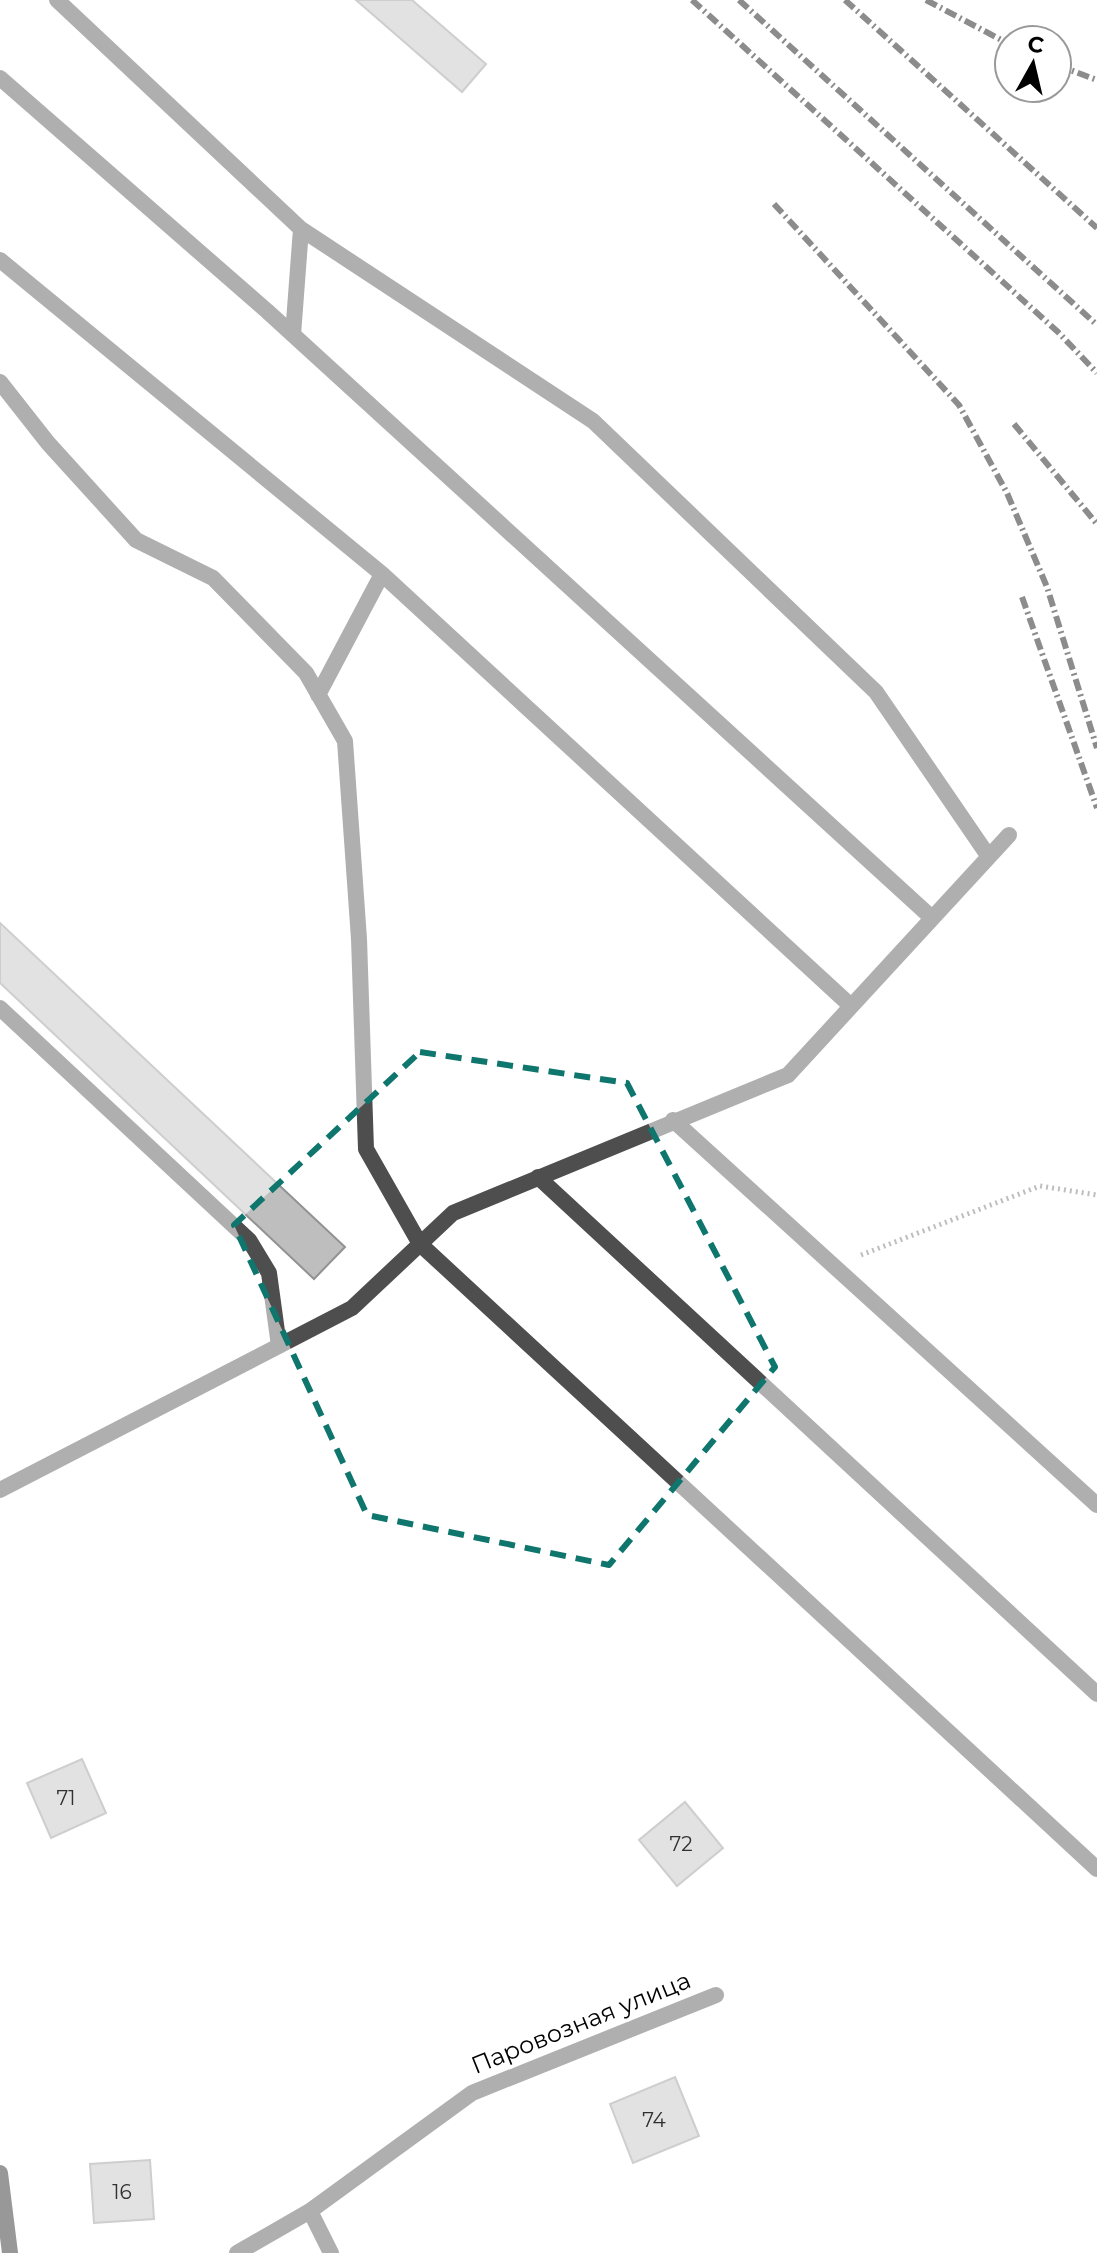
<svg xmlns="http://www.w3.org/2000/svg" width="1097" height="2253" viewBox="0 0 1097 2253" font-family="Montserrat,sans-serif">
<rect width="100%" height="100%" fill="#fff"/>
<path fill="#bebebe" stroke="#929292" stroke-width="2" d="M356,0H412L486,64L462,92Z
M0,923L345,1247L314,1279L0,983Z
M82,1759L106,1813L51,1838L27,1783Z
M685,1802L723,1848L677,1886L639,1840Z
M675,2077L699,2136L633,2163L610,2104Z
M150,2160L154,2219L94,2223L90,2164Z"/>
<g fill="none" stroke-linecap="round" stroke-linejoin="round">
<path stroke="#707070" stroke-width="5" stroke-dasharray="2 4" stroke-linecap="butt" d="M861,1255L1040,1186L1097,1195"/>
<path stroke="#4e4e4e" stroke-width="16" d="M57,0L301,229L593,421L876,692L989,857
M0,78L267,311L932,918
M0,260L382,574L318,695
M293,335L301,229
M0,382L48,443L136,540L213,578L306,673L345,741L359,939L366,1149L420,1244L1097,1869
M382,574L851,1006
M0,1008L249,1240L269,1273L279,1346
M673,1120L1097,1505
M538,1177L1097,1694
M0,1490L352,1308L453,1213L788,1075L1009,835"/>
<path stroke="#4e4e4e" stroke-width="16" d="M310,2211L331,2253
M237,2253L310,2211L472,2093L716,1995"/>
<path stroke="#1b1b1b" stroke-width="16" d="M0,2173L10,2253"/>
<path stroke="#000" stroke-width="6" stroke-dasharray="12 4 2 4" stroke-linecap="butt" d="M692,0L1058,332L1097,373
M739,0L1097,325
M845,0L1097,228
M926,0L1009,44
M1057,65L1097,80
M774,204L959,405L1007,493L1047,587L1097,748
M1014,424L1097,524
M1022,597L1097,808"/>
</g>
<path d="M0 0H1097V2253H0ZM420,1052L627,1083L775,1367L609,1565L367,1515L234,1225Z" fill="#fff" fill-opacity=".55" fill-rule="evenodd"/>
<path fill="none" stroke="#0f766e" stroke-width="6" stroke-dasharray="16 10" stroke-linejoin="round" d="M420,1052L627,1083L775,1367L609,1565L367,1515L234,1225Z"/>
<g text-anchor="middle" stroke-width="7" stroke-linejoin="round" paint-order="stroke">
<g font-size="20" fill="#303030">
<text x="66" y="1805">71</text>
<text x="681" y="1851">72</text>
<text x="654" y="2127">74</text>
<text x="122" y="2199">16</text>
</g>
<g font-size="24" fill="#000" stroke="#fff">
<text transform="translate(581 2023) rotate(-22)" y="8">Паровозная улица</text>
</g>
</g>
<g transform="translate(1033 64) rotate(8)"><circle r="38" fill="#ffffff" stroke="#999999" stroke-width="2"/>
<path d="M0-6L14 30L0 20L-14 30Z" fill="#000000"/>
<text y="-12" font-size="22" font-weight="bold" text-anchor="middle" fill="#000000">С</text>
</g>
</svg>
